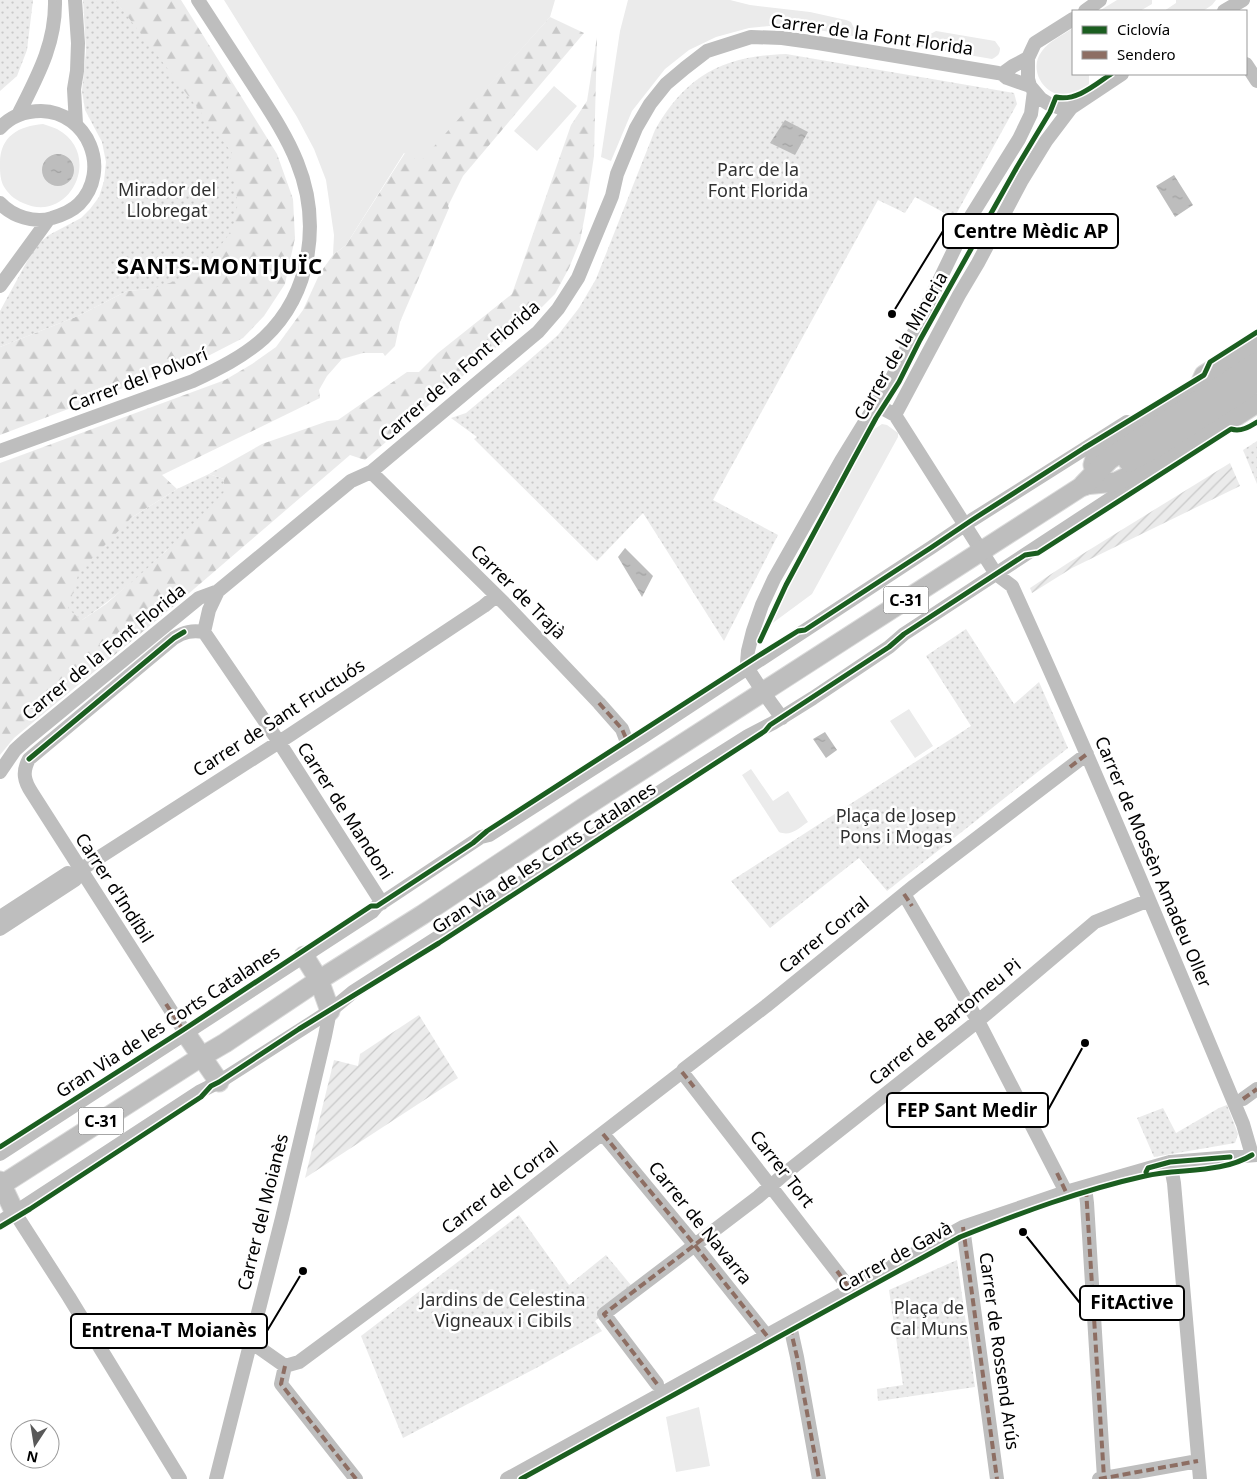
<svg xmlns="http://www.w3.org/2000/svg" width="1257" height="1479" viewBox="0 0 1257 1479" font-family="'Noto Sans',sans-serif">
<defs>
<pattern id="forest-firs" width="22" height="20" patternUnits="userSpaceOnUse" patternTransform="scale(1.25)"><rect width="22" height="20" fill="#ebebeb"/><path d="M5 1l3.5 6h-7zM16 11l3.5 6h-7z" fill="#c8c8c8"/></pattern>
<pattern id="park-dots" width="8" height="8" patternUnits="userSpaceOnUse" patternTransform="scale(1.25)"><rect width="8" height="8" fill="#ebebeb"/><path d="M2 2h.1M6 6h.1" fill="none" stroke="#c8c8c8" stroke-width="1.8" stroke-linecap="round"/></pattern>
<pattern id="garden-furrows" width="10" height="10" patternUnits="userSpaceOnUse" patternTransform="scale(1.25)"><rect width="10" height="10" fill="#ebebeb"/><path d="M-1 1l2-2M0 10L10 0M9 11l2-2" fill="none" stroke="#c8c8c8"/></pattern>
<pattern id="water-ripples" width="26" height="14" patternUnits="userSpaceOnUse" patternTransform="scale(1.25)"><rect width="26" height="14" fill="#bdbdbd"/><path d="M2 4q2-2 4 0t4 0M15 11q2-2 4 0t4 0" fill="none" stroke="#a1a1a1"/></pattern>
</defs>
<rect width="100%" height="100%" fill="#fff"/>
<path fill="#ebebeb" d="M224,0H555L550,17L420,163L404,153L346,245L333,255L334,235L326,180L314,149L297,117Z
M628,0H730L750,5L810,12L846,20L851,22L854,28L853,36L801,27L779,25L749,28L716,37L689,50L665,69L632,111L611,161L601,157L620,31Z
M1117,0H1152V4L1140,11H1099Z
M1176,0H1216L1212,5L1203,11H1164L1176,3Z
M1073,28V74H1089V85C1082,89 1076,94 1068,95C1045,98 1027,70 1042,51C1049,41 1063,35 1073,28Z
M936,31L995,41L1000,48C1000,54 998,56 992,59L910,45Z
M554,86L577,106L537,151L514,131Z
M43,124C48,126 53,127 57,129C104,154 70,225 23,203C14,199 8,194 3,185C0,178 0,171 0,163C0,136 19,126 43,124Z
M882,424L887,425L898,433V437L812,594L770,625C801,558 837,494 873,430Z
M909,709L933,746L915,758L890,721Z
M751,769L773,801L788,791L808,822C799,828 791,837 779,832L742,775Z
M699,1407L710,1466L676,1472L666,1417Z"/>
<path fill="url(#forest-firs)" d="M115,0H181L277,154L293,199L295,238L285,284L264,316L243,338L210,355L0,435V347L78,316L127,291L151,289L202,256L227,171L138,32Z
M550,17L584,33L463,176L448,206L449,208L400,322L395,346L385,356L383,353H363L342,359L327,376L319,390L320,398L162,475L177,489L131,518L82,620L106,604L166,551L224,479L209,474L262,444L328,421L338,420L407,372H419L438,353L512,294L571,125L587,101L597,37L594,156L585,215L580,241L569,268L555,294L535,314L365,460L350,455L187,595L14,738L0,755V463L225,380L252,364L276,347L303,310L320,273L333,255L346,245L405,153L420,162Z"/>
<path fill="url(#park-dots)" d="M0,0H33L27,50L17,76L0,91Z
M83,0H115L232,153L227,171L231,173C244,209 237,234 207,258L202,257L198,267L188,277L151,289L127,291L78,316L0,347V311L31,254L38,244L49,235L81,218L90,209L99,197L104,181L106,162L102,142L85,110L82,91L86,51Z
M786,54L1014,93L1017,104L954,218L915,197L905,213L878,200L713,500L778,535L724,641L643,513L597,561L474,439L477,437L451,418L466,413L527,362L558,335L579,308L596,279L655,130C686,75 724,56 786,54Z
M1257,441V484L1243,450Z
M209,474L224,479V492C179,538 135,585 82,620L68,609L79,572L131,518L177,489Z
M966,629L1014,704L1039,682L1068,748L887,891L859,858L770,928L731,881L971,726L926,656Z
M1227,1105L1238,1134L1235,1143L1154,1157L1137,1118L1163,1108L1176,1133L1219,1108Z
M519,1215L569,1285L606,1255L635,1290L595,1321L602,1331L540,1366L403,1438L361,1336Z
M957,1260L975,1387L878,1401L877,1389L903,1385L889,1290Z"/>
<path fill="url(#garden-furrows)" d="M1230,463L1240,486L1072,568L1032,593L1030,588L1068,563Z
M419,1015L458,1078L305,1178L334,1060L358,1066L360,1054Z"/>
<path fill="url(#water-ripples)" d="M785,120L808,132L795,155L770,143Z
M42 170a16 16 0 1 1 32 0a16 16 0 1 1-32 0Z
M1174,175L1193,205L1175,217L1156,186Z
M625,548L653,576L642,597L618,557Z
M825,732L837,750L826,758L813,739Z"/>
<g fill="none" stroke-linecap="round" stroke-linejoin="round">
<g stroke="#dbdbdb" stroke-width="21">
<path id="major" d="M1093,465L1095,458L1117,439L1199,386L1204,375L1257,342
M304,956L319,980L330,1011
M186,1034L219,1082
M0,1181L15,1213
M0,1186L201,1057L225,1043L319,980L422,915L583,808L1084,485L1116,482L1190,446L1257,403"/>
</g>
<g stroke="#dbdbdb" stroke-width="23">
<path id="highway" d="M1129,461L1157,446L1257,381
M1084,485L1109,459L1257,363"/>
</g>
<path stroke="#bebebe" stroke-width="14" d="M75,0L78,43L77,71L74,89L76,124
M1085,11L1100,0
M1224,11L1243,0
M1073,19L1035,43L1028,58V79L1030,86L1041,99L1049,104L1060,108H1071L1122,74
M1246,64L1257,81
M1002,74L1013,66L1028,58
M18,115C37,77 56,44 55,0
M0,128C11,116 25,111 41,111C88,112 112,170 79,204C72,211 62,215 52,218C35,224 12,216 0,203
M0,286L48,220
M875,404L895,415L996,574L1012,586C1093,764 1168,944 1243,1124L1252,1155
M895,415L959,295L978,263L1022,180L1046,141L1071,108
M0,451L193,381C218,369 243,357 264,338C312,293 321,221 297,162C286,134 268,108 252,83C234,55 216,28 198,0
M371,472L506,605L599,703L622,729L628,745
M204,632L209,610L218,591
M782,718L763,692L748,669L747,663L748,651L753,631L762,605L774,579L841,461L892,378L968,221L1019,139L1031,114L1034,91
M0,772L15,750L26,740L188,607L199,598L218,591L351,481L371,472L538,332L558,309L578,278L612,196L617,174L636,128L650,104L666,84L685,68L707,51L751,37L782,38L818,43L998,73L1002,74L1007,78L1030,86
M904,894L978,1021L1066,1192
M0,917L68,873
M0,929L75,880L81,870L92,862L290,735L484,606L496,596
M186,1034L32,793C24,781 22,772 29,759L174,638C184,632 192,630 204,632L279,742L382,903
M682,1072L851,1290
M1243,1099L1257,1089
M603,1134L689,1238L767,1336
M0,1154L372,912L377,906L481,837L489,835L644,736L932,547L972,520L1127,422
M1170,1162L1174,1183L1200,1479
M1085,1187L1087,1203L1104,1478
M15,1213L69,1297L180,1479
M0,1222L199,1092L219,1082L330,1011L353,992L468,918L675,782L748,736L773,723L813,698L889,647L904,634L1145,476
M963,1227L997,1479
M788,1325L791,1330L797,1357L819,1479
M251,1342L285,1366
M285,1366L299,1362L472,1234L682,1072L684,1069L766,1006L914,886L1087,754
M285,1366L281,1384L356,1479
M657,1384L604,1314L758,1197L788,1171L978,1021L1095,922L1149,900
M216,1479L282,1218L325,1036L330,1011
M507,1479L963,1227L1066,1192L1170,1162L1257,1155
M1099,1479L1198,1461"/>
<use href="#major" stroke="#bebebe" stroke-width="19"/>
<use href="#highway" stroke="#bebebe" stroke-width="21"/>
<path stroke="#8d6e63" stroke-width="4" stroke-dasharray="8 4" stroke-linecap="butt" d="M599,703L622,729L628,743
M1070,767L1087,754
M904,894L912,906
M166,1004L183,1030
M682,1072L694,1087
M1243,1099L1257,1089
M603,1134L689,1238L767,1336
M1057,1173L1066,1192
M1086,1189L1104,1478
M963,1227L997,1479
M837,1271L851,1290
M790,1327L797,1357L819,1479
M285,1366L281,1384L356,1479
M657,1384L604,1314L705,1237
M1099,1479L1198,1461"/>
<g stroke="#fff" stroke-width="8">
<path id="cycleway" d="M760,641L786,585L852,462L876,418L899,382L920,340L1017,167L1050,112L1056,97C1076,102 1096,84 1111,74
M29,759L174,638L184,632
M0,1147L183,1030L371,906H377L473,843L487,831L758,656L798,631L805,630L932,547L972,520L1084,448L1204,375L1210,362L1257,332
M1146,1172L1148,1168L1170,1162L1230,1157
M0,1227L30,1209L201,1097L211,1086L219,1082L299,1029L439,943L765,731L770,725L889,647L904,634L1025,555L1038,553L1231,429C1241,432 1249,427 1257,422
M521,1479L960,1237C1020,1213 1082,1190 1145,1176C1179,1168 1221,1174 1252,1155"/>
</g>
<use href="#cycleway" stroke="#1b5e20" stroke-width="5"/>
</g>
<g text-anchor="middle" stroke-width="5" stroke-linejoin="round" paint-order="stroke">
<g fill="#fff" stroke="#4c4c4c" stroke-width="1">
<rect x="883.5" y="586.5" width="45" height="27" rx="4"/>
<rect x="78.5" y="1107.5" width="45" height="27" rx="4"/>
</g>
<g font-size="16" font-weight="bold" fill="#000">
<text x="906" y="606">C-31</text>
<text x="101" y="1127">C-31</text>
</g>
<g font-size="18" fill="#000" stroke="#fff">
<text transform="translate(872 35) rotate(8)" y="6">Carrer de la Font Florida</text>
<text transform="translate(901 346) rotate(-60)" y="6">Carrer de la Mineria</text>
<text transform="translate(460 371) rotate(-41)" y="6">Carrer de la Font Florida</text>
<text transform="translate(138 380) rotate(-21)" y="6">Carrer del Polvorí</text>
<text transform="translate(518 592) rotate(45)" y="6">Carrer de Trajà</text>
<text transform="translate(104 652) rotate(-39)" y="6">Carrer de la Font Florida</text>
<text transform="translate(279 718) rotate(-33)" y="6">Carrer de Sant Fructuós</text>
<text transform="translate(345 811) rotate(57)" y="6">Carrer de Mandoni</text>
<text transform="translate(544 858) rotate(-33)" y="6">Gran Via de les Corts Catalanes</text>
<text transform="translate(1153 862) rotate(67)" y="6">Carrer de Mossèn Amadeu Oller</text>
<text transform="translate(114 888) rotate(57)" y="6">Carrer d'Indíbil</text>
<text transform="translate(824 935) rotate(-39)" y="6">Carrer Corral</text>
<text transform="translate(168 1022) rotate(-33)" y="6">Gran Via de les Corts Catalanes</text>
<text transform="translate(945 1022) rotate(-39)" y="6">Carrer de Bartomeu Pi</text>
<text transform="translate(782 1169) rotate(52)" y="6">Carrer Tort</text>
<text transform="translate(500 1188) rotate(-37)" y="6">Carrer del Corral</text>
<text transform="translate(263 1212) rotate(-76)" y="6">Carrer del Moianès</text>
<text transform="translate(700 1223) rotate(51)" y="6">Carrer de Navarra</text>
<text transform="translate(895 1257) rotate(-29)" y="6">Carrer de Gavà</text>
<text transform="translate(999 1351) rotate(82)" y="6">Carrer de Rossend Arús</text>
</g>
<g font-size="18" fill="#313131" stroke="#fff">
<text x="758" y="176">Parc de la<tspan x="758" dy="21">Font Florida</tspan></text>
<text x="167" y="196">Mirador del<tspan x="167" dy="21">Llobregat</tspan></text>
<text x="896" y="822">Plaça de Josep<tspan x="896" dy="21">Pons i Mogas</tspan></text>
<text x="503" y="1306">Jardins de Celestina<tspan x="503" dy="21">Vigneaux i Cibils</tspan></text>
<text x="929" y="1314">Plaça de<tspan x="929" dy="21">Cal Muns</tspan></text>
</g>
<g font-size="22" font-weight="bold" letter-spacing="1" fill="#000" stroke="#fff">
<text x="220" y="274">SANTS-MONTJUÏC</text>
</g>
</g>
<path fill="none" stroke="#000" stroke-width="2" d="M892 314L943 231M1085 1043L1048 1110M1023 1232L1080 1303M303 1271L267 1331"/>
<g fill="#000" stroke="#fff" stroke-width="2">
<circle cx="892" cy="314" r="5"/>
<circle cx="1085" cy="1043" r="5"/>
<circle cx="1023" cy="1232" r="5"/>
<circle cx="303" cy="1271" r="5"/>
</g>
<g fill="#fff" stroke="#000" stroke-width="2">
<rect x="943" y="214" width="175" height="34" rx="5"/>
<rect x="887" y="1093" width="161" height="34" rx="5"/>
<rect x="1080" y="1286" width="104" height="34" rx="5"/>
<rect x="71" y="1314" width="196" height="34" rx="5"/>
</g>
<g font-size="19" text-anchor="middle" font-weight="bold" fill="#000">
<text x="1031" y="238">Centre Mèdic AP</text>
<text x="967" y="1117">FEP Sant Medir</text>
<text x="1132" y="1309">FitActive</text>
<text x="169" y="1337">Entrena-T Moianès</text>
</g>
<rect x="1072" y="10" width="175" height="65" fill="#ffffff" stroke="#999999"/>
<rect x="1082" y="26" width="25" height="8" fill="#1b5e20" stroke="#999999"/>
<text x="1117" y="35" font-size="15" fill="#000000">Ciclovía</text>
<rect x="1082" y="51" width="25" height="8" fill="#8d6e63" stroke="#999999"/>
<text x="1117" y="60" font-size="15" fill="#000000">Sendero</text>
<g transform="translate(35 1444) rotate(192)"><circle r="24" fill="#ffffff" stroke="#999999"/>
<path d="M0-4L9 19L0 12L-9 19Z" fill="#595959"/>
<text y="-8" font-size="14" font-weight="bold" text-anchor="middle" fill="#000000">N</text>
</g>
</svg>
